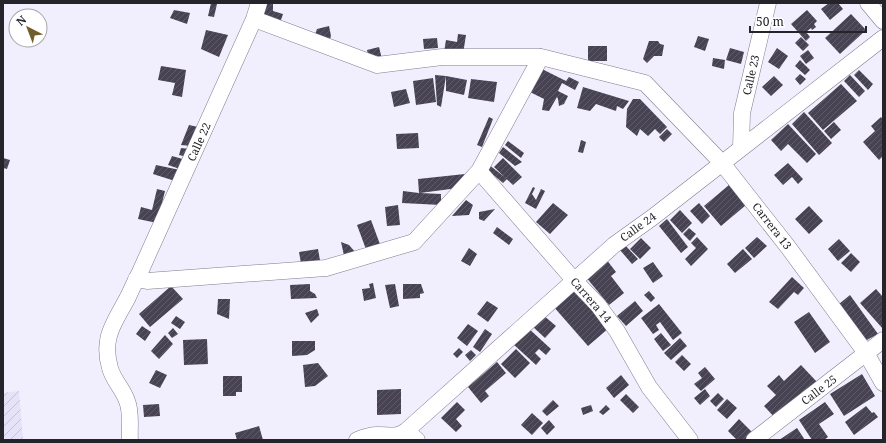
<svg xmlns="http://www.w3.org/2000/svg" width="886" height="443" viewBox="0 0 886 443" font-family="'Noto Serif',serif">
<defs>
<pattern id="industrial-furrows" width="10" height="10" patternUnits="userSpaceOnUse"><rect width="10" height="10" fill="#e6e2f7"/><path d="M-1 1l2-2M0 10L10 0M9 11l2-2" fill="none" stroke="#c5c2d4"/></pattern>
<pattern id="building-hatch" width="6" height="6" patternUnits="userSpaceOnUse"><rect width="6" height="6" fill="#474353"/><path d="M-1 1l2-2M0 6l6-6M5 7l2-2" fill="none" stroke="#5f5b69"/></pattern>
</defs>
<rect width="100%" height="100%" fill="#f1eefd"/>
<path fill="url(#industrial-furrows)" d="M19,391L23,440H3V393Z"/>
<path fill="url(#building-hatch)" d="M211,3L217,4L214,17L208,16Z
M266,3H273V11L283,14L280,23L262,18Z
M829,3H838L843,9L830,20L821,9Z
M174,10L190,13L187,24L170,18Z
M807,10L817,21L814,24L816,27L812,30L811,28L806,32L810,37L806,41L791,24Z
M851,14L866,30L840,54L825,38Z
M329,26L331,36L329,42L314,37L317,29Z
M206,30L228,35L219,57L201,49Z
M458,34L466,35L463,54L444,52L446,40L457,42Z
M698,36L709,39L705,51L694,47Z
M801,37L809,45L803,51L795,43Z
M437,38L438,48L424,49L423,39Z
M649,41H658L660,44L664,45L662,56H654L647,63L643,59Z
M588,46H607V61H588Z
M379,47L382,59L369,58L367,50Z
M730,48L744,52L741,64L726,60Z
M777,48L788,56L779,69L768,62Z
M808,50L814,58L806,64L800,56Z
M713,58L725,60L724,69L712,66Z
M800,60L810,70L805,75L795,66Z
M161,66L186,70L182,97L172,95L175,83L158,80Z
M540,68L566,81L569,77L579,82L575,90L562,83L558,91L568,96L564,104L559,106L558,99L557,97L549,111L542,110L544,99L528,91Z
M859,70L873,84L868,90L854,75Z
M800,74L806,79L800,85L795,79Z
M435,75L446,76L441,107L437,105Z
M850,75L865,91L859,97L844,81Z
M446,76L467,80L464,95L446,91Z
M774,76L783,85L771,96L762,87Z
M433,78L436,102L416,105L413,81Z
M471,79L497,82L494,102L468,98Z
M841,84L857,101L823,130L808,113Z
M583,87L629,101L623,109L617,106L616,111L596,104L590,111L577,108Z
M406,89L410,103L394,107L391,92Z
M633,99H640L667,127L660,134L655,129L648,136L640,129L637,136L626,127L627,109Z
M804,112L832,143L819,155L792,124Z
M489,117L493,119L482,147L477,145Z
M881,117L883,120V156L879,160L863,142L875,131L871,126Z
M834,122L841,130L831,139L824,131Z
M788,124L816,154L807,163L788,144L781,151L771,140Z
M189,125L198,127L191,146L181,145Z
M667,129L672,134L664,142L659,137Z
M418,133L419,148L397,149L396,134Z
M581,140L586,142L583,153L578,152Z
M508,141L524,153L521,158L505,145Z
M503,147L522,162L515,166L499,153Z
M181,148L190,149L187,157L179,155Z
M172,156L186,160L183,170L168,165Z
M3,158L10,160L7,169L3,168Z
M503,158L522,177L513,185L494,167Z
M788,163L803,179L798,184L792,177L783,185L774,175Z
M488,164L507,179L503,183L485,168Z
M156,165L180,170L175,181L153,174Z
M465,174L458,188L420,193L441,194V205L402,203L403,191L419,193L418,179Z
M729,185L746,205L721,226L704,206Z
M533,187L535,188L532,194L536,200L541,189L545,191L536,209L525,203Z
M157,189L165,191L157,223L138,219L141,207L152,210Z
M466,200L473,205L469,215L452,216Z
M553,203L568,215L550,234L536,222Z
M699,203L710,216L702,224L690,211Z
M398,205L400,225L387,226L385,207Z
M809,206L823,221L809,234L795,219Z
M495,209L484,221L479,219V212Z
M680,210L692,223L682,233L670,220Z
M667,219L688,247L681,253L659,226Z
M371,220L381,247L367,252L357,225Z
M497,227L513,239L509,245L493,233Z
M689,228L696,234L690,241L683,234Z
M697,237L708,249L691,266L685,259L696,248L691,243Z
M757,237L767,246L754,258L745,248Z
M641,238L651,248L640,259L630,249Z
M839,239L850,251L838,261L828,249Z
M341,242L349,245L356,253L345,260Z
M625,245L638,259L632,264L620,250Z
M469,248L477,254L470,266L461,261Z
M318,249L321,266L302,269L299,252Z
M743,249L752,259L735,273L727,264Z
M851,253L860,262L851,272L841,263Z
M606,259L616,272L611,276L624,293L609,305L585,276Z
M653,262L663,276L653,283L643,268Z
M792,277L804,288L798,295L794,292L778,309L769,302Z
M373,283L376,298L364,301L362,289L370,288L369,284Z
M310,284V291L315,294L317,298L291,299L290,285Z
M395,284L399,306L390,308L385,285Z
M403,284H421L424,293L420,294V298L403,299Z
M171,286L183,299L150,327L139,314Z
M574,287L609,328L588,346L553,306Z
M876,289L883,297V329L860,303Z
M649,291L655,298L651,302L644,295Z
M850,295L878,334L865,341L839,304Z
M218,299H230L229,319L217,314Z
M487,301L498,308L488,322L477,314Z
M635,301L643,311L626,326L617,316Z
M659,304L682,333L673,340L660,322L656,325L659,330L653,334L641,318Z
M317,309L319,315L311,323L305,313Z
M809,312L830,342L815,353L794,322Z
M543,315L556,326L545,338L532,326Z
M176,316L185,322L180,329L171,323Z
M468,324L478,331L467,346L457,338Z
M142,326L151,332L145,341L136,334Z
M527,327L551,349L546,355L539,349L535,353L541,359L536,365L512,343Z
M173,328L178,334L172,338L168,333Z
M485,329L492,334L480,352L473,347Z
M661,333L671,345L663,351L654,339Z
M165,335L173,344L159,359L151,351Z
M680,338L687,346L671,360L664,353Z
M207,339L208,364L184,365L183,340Z
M292,341H315V350L307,355L292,356Z
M459,348L463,352L457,358L453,354Z
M516,349L530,363L515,378L501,364Z
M471,350L476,355L470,361L465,355Z
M682,355L691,364L684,371L675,362Z
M497,362L506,373L485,391L489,396L481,403L468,387Z
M318,363L328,376L315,386L305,387L303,365Z
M801,365L817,382L777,420L764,406L776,395L767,386L779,375L784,381Z
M705,367L715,379L701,391L694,384L702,378L698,373Z
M156,370L167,375L160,388L149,383Z
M862,374L875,396L844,416L830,394Z
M621,375L629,385L614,398L606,388Z
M223,376H242V392H236V396H223Z
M401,389V414L377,415V390Z
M705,389L710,396L700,405L694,398Z
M718,393L724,399L716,407L710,401Z
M626,394L639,407L633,413L620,400Z
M727,399L737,408L727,419L717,410Z
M553,400L559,406L547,416L542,411Z
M457,402L465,410L456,419L462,426L456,432L441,418Z
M825,402L834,414L819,424L828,437L824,440H812L799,420Z
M159,404L160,416L144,417L143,405Z
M591,405L593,411L583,415L581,408Z
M606,405L610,409L603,415L599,412Z
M866,406L872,413L874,412L878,417L854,435L845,422Z
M532,413L543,423L532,435L521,425Z
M739,419L752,432L745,440H737L728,431Z
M549,420L555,427L547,435L541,428Z
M259,426L263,440H237L235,433Z
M797,428L805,440H779Z"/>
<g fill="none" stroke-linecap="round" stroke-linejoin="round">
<g stroke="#807c8e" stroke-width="17">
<path id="street" d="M868,3L883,21
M254,19L377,65L442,57H541L645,83L722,163L788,247L866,353L883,383
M741,148L742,113L768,3
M479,171L574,280L598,305L617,331L649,387L690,440
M136,279L147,281L326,268L414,242L479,171L541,57
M406,431L417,440
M130,440C129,427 132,413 127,401C123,389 113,380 110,368C101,337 115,322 128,297C132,288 136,280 140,272L254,19L259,3
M357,440C364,437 371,435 378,435C389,435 396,438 406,431L614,245L653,217L883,38
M754,440L883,340"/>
</g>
<use href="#street" stroke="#fff" stroke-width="16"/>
</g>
<g text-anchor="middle" stroke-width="4" stroke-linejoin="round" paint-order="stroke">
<g font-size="11" fill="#26242b" stroke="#fff">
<text transform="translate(751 75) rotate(-77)" y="4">Calle 23</text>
<text transform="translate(199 142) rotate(-66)" y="4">Calle 22</text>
<text transform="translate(772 226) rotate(52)" y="4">Carrera 13</text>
<text transform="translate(638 227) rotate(-36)" y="4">Calle 24</text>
<text transform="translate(591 300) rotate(49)" y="4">Carrera 14</text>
<text transform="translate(819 390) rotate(-37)" y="4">Calle 25</text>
</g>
</g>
<rect width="886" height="443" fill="none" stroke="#26242b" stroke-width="8"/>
<g transform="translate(28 28) rotate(318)"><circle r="19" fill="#ffffff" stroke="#a8a7aa"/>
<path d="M0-3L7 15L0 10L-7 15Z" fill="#715c2b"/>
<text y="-6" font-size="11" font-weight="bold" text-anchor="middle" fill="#26242b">N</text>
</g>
<path d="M750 26v6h116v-6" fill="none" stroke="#26242b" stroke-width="2"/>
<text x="756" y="26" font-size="12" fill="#26242b" stroke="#ffffff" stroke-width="3" paint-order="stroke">50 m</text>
</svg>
